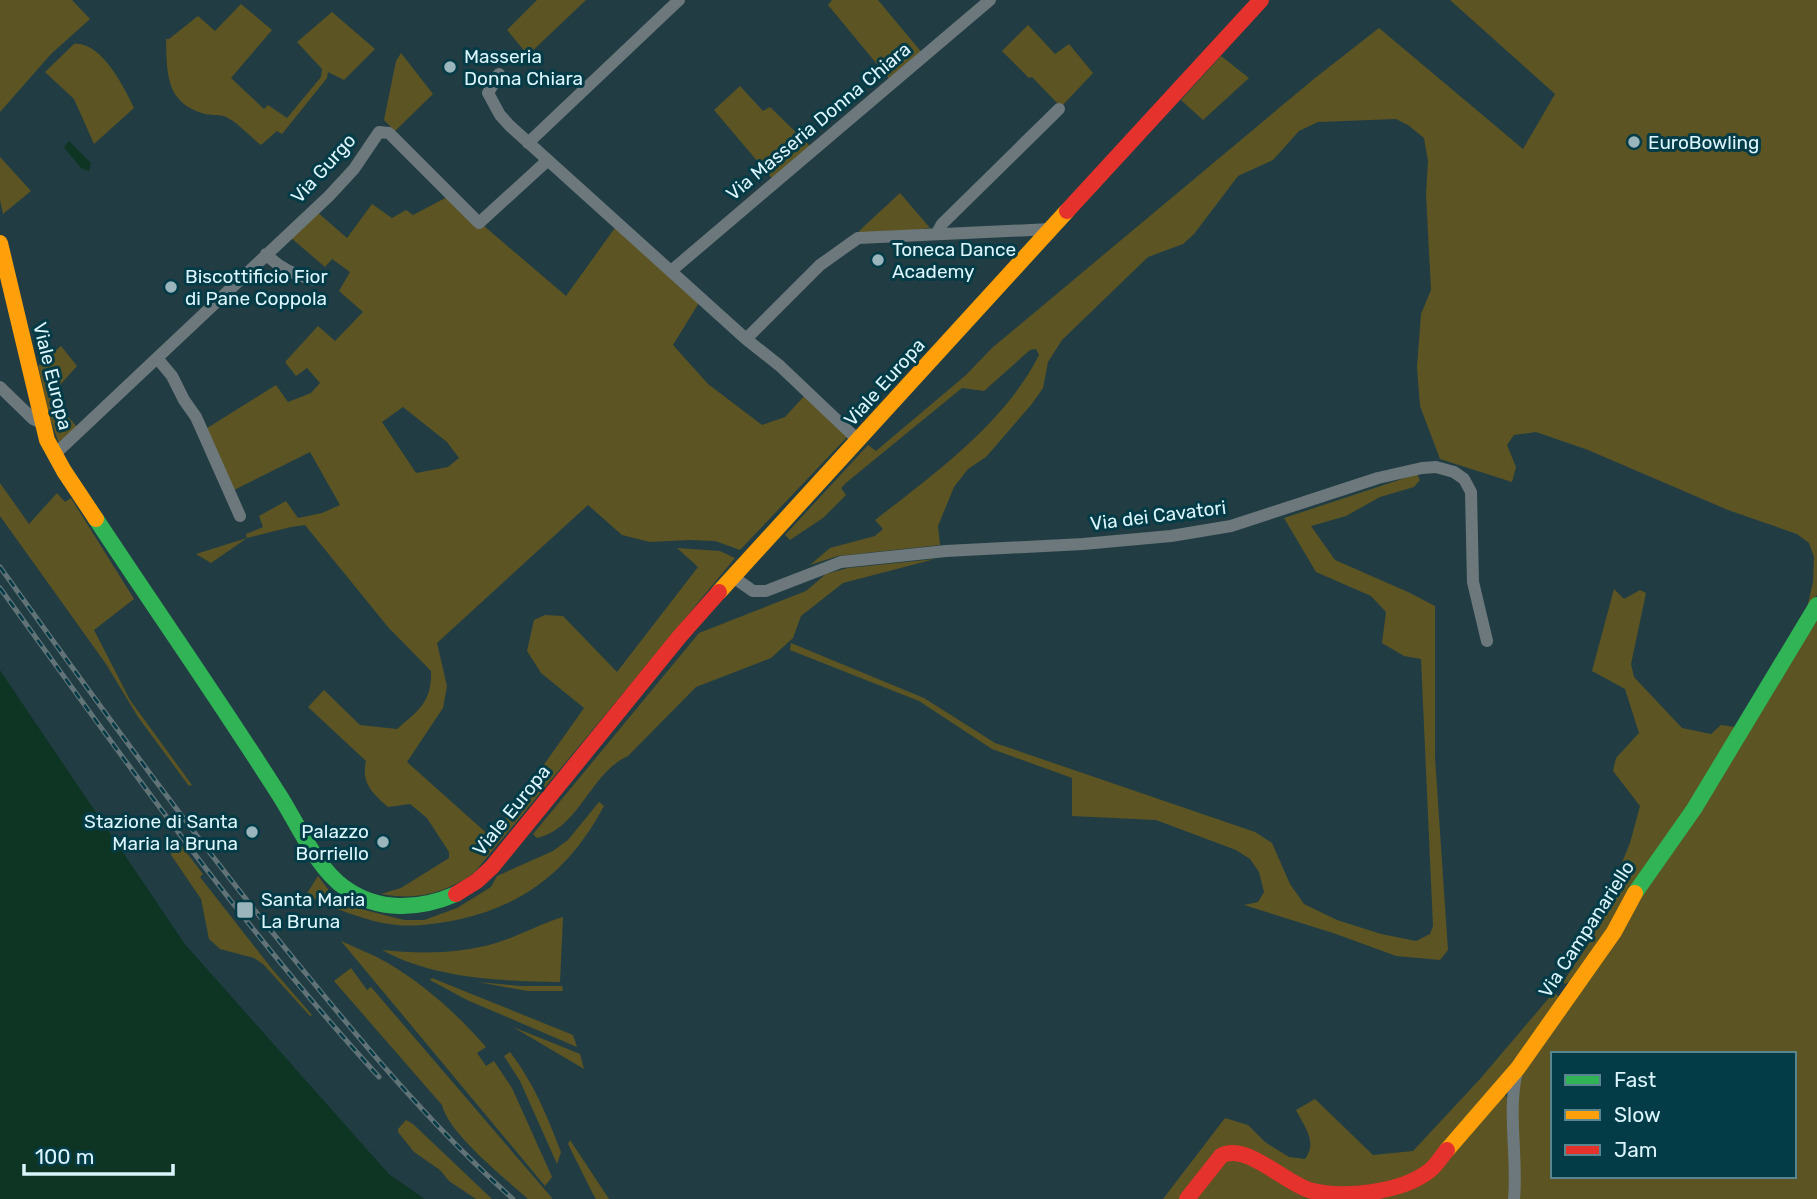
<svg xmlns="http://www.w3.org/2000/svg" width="1817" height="1199" viewBox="0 0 1817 1199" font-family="Rubik,sans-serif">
<rect width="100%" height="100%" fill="#213d43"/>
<path fill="#5c5423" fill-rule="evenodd" d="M0,0H72L90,19L51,54L0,112Z
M537,0H586L528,55L507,30Z
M832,0H878L923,54L891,81L828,5Z
M1450,0H1817V595L1806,612L1813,582L1814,557L1809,543L1797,534L1728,510L1588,450L1536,432L1514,435L1507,445L1516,467L1512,482L1440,459L1420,406L1417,367L1421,314L1431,290L1426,194L1428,161L1424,138L1408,125L1396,119L1318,122L1299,131L1273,160L1238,176L1194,234L1183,244L1148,257L1062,340L1048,362L1043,388L1031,405L986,457L968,469L954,487L938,526L940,545L838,556L810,565L830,548L875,536L883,529L875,520C934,474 1005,423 1039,355L1036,349L1030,350L984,391L962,388L847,482L841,488L846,495L823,518L790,540L785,535L868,445L876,451L966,375L992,348L1315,78L1379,28L1523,149L1555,94Z
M241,4L272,30L231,78L264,109L268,105L287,118L321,77L322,69L297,42L332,12L375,49L344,80L328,72L327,78L282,134L277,131L261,145C250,137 239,123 226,117C220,114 211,116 205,114C165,103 167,73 166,39H169L198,16L215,31Z
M1028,25L1055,54L1069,44L1093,73L1061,107L1032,77L1029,78L1002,51Z
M74,44C101,41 124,87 134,108L94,144L74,99L45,72Z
M401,53L433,94L395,131L384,120L396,61Z
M1221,56L1249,78L1203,120L1181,100Z
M740,86L763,111L770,107L812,148L775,182L714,110Z
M0,157L31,191L3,214L0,200Z
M900,193L930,228L863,236L859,231Z
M449,196L566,296L617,225L700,301L673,345L708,384L762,425L785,417L806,394L849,435L740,550L715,541L689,540L650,542L622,535L588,505L437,643L447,686L443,708L407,762L492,838L584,708L541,673L527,651L534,620L545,615L563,616L617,672L698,567L677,548L720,551L735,558L474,873C446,893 416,901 381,894L401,888L449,858V852L427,818L410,804L388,807C372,793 361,783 366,761L308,707L324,690L360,725L397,729C419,710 432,702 431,671L388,627L305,525L291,527L247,538L211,563L196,554L247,538L246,534L263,527L259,516L286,501L298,518L322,513L340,505L310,452L232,491L204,430L276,385L288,402L311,393L320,383L307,368L296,376L285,362L318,326L335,341L363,312L339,291L350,272L332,259L325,267L290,237L316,211L347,238L372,204L392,218L406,210L413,215ZM403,407L447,442L459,458L448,467L416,473L382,422Z
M61,346L77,366L50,396L77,427L59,444L50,418L38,366Z
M1417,474L1420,480L1414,487L1380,497L1346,516L1311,526L1335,560L1408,592L1435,606V758L1448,950L1440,960L1396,956L1336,934L1244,905L1258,902L1264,892L1259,872L1250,859L1236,850L1156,820L1072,816V778L992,749L919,701L790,650L791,643L924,698L995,743L1255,832L1272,843L1290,884L1304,904L1337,920L1381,934L1416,941L1430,934L1433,926L1421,659L1404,656L1382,643L1386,612L1371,596L1316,572L1284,518Z
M0,483L29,524L57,493L65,502L71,498L134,599L94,630L130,700L192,785L189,786L138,717L106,664L0,516Z
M935,559L843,583L801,616L793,638L771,658L696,687L628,756C590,773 579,829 537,838L533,834L699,633L806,591L826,574L848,568Z
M1614,589L1624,599L1640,590L1646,593L1631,664L1634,677L1682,728L1711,734L1721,725L1735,727L1691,806L1571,981L1565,984L1563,982L1588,945L1630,843L1640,806L1613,771L1616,758L1639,733L1625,689L1592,671Z
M1817,612V1199H1517L1518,1098L1520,1079L1628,918ZM1553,1054H1794V1176H1553Z
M599,802L604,806C571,867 529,903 461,919C441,923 418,927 397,925C366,922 334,908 306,895L318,876L331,893L353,907L404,920H424L457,908L491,887L497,876L553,851L568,840Z
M180,844L203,874L200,877L272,969L312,1015L310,1016L263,964L254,958L220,949L209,939L201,899L171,855L172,849Z
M563,917L560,982C501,981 435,979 382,950C420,954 459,954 496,943C519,936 540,924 563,917Z
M341,941C356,948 372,954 386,962C424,984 457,1014 486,1047L477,1053L486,1066L494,1061L512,1088L552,1177L545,1186Z
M351,968L367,990L371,987L552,1198L551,1199H528C505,1178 449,1134 442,1105L334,981Z
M432,978L573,1035L577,1047L467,1000L430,980Z
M478,982L520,986H562L563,991H527Z
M1554,992L1559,997L1537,1033L1420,1172L1389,1183L1321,1189L1237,1148L1183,1199H1163L1225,1118L1248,1125L1265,1142L1289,1157L1305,1159C1318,1142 1304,1126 1296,1110L1315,1099L1373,1155L1413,1151L1480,1079Z
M513,1027L580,1054L584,1069Z
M510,1052C534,1083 547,1116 561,1152L557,1164L520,1081L504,1056Z
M1504,1094L1509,1100L1510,1199H1351L1407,1186Z
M406,1120L413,1124L492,1199H476L449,1181L440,1170L414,1152L398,1132V1129Z
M570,1140L609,1199H596L593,1194L568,1144Z
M1242,1158L1322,1199H1193L1222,1160Z"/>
<path fill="#0e3523" d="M69,141L91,163L89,171L81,168L66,150L64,147Z
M0,670L185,944L389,1174L425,1199H0Z"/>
<path fill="#213d43" d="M0,666L187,941L392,1172L428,1199H425L389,1174L185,944L0,670Z"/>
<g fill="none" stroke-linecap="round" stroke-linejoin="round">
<path stroke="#6c787c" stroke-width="12" d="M499,74L488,93L500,115L510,126L746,339L780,366L859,441
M528,143L679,0
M937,233L942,224L1059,109
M266,254C280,269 294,274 314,280
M671,271L990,0
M746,339L820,265L858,238L1051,229
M157,358L172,376L184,400L196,417L240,516
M0,387L33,419L42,423
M54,455L329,196L354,169L379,132L389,133L479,223L548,160
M733,577L753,591H766L841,562L946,551L1083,544L1171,536L1231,526L1378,478L1422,468L1436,467L1454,472L1464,479L1471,492L1473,582L1487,641
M1514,1199C1518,1157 1507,1112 1517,1071"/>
<path stroke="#30b455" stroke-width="16" d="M96,519C156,610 219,700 278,793C297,822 316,868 345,888C378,912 419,910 456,894
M1635,893L1694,809L1817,605"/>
<path stroke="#ff9f0a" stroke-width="16" d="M0,243L47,440L64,471L96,519
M719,592L1067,211
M1447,1150L1518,1068L1614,932L1635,893"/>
<path stroke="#e5322d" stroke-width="16" d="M1067,211L1261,0
M456,894L477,881L492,867L680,636L719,592
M1187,1199L1221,1156C1245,1142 1284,1182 1309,1190C1342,1199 1401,1193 1429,1171C1436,1166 1441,1157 1447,1150"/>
<g stroke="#627377" stroke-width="5">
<path id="rail" d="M0,567C101,708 202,848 312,981C375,1058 439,1133 513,1199
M0,588C121,755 239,924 379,1077"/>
</g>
<use href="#rail" stroke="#033b47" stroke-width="2.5" stroke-dasharray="8" stroke-linecap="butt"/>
</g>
<g fill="#9ab5bb" stroke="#033b47" stroke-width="2.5">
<circle cx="450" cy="67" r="7"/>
<circle cx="1634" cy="142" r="7"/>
<circle cx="878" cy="260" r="7"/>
<circle cx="171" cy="287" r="7"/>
<circle cx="252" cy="832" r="7"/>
<circle cx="383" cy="842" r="7"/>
<rect x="236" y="901" width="18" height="18" rx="3.5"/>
</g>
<g text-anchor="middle" stroke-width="6" stroke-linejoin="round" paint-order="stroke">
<g font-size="19" fill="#dbf5fc" stroke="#033b47" text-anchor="start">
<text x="464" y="63">Masseria<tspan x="464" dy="22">Donna Chiara</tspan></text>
<text x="1648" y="149">EuroBowling</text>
<text x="892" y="256">Toneca Dance<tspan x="892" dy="22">Academy</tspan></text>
<text x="185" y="283">Biscottificio Fior<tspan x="185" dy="22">di Pane Coppola</tspan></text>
<text x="238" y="828" text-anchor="end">Stazione di Santa<tspan x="238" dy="22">Maria la Bruna</tspan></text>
<text x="369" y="838" text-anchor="end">Palazzo<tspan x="369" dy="22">Borriello</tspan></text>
<text x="261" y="906">Santa Maria<tspan x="261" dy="22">La Bruna</tspan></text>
</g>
<g font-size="19" fill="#dbf5fc" stroke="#033b47">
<text transform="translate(818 121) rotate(-40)" y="7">Via Masseria Donna Chiara</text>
<text transform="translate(323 168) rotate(-48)" y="7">Via Gurgo</text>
<text transform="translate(53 376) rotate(76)" y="7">Viale Europa</text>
<text transform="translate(884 382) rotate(-48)" y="7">Viale Europa</text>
<text transform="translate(1158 515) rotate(-7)" y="7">Via dei Cavatori</text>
<text transform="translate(511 810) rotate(-51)" y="7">Viale Europa</text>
<text transform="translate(1586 929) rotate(-57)" y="7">Via Campanariello</text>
</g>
</g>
<rect x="1551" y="1052" width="245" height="126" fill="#033b47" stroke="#59858f" stroke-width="2"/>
<rect x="1565" y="1075" width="35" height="10" fill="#30b455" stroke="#59858f" stroke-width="2"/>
<text x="1614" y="1087" font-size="21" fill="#dbf5fc">Fast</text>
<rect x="1565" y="1110" width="35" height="10" fill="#ff9f0a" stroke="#59858f" stroke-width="2"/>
<text x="1614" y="1122" font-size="21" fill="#dbf5fc">Slow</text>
<rect x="1565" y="1145" width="35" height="10" fill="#e5322d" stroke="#59858f" stroke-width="2"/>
<text x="1614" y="1157" font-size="21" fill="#dbf5fc">Jam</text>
<path d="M24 1164v10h149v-10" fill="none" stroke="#dbf5fc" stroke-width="3.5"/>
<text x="35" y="1164" font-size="21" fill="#dbf5fc" stroke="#033b47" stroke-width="5" paint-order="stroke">100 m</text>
</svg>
